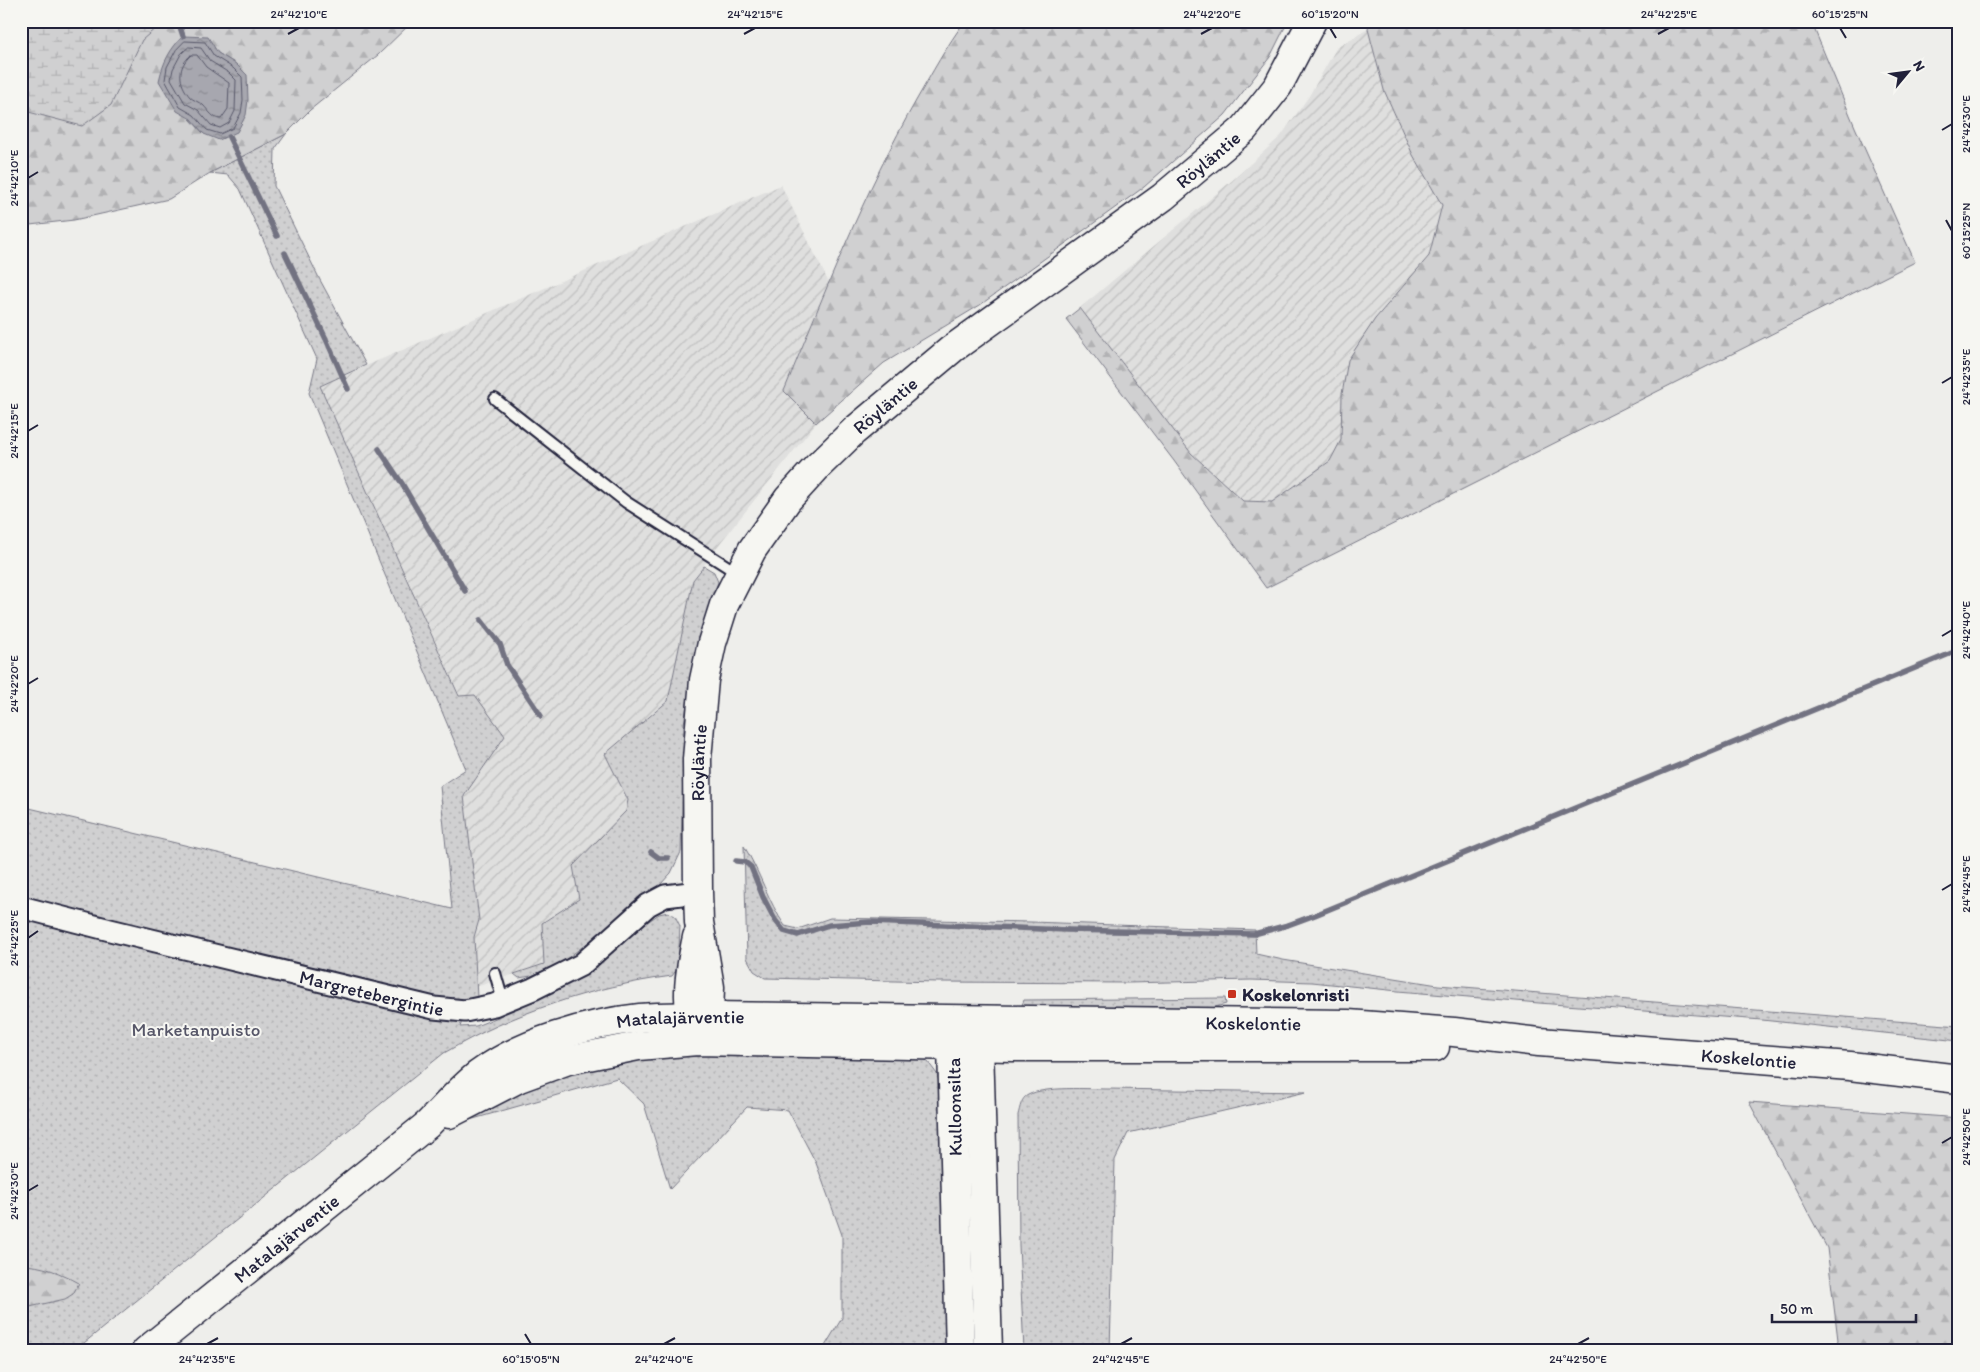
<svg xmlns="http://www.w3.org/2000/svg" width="1980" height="1372" viewBox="0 0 1980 1372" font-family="Itim,sans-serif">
<defs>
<pattern id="industrial-furrows" width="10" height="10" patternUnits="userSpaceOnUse" patternTransform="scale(1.25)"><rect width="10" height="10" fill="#dfdfde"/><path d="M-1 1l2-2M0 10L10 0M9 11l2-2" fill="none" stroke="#bfbfbf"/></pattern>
<pattern id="grass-dots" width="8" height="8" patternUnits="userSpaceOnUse" patternTransform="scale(1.25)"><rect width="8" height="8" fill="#d0d0d1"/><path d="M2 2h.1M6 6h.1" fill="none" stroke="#b2b2b4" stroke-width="1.8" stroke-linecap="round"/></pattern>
<pattern id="forest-firs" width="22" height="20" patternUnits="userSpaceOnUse" patternTransform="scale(1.25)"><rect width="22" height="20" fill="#d0d0d1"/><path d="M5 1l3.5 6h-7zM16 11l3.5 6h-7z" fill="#b2b2b4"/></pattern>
<pattern id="wetland-marsh" width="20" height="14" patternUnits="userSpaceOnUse" patternTransform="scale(1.25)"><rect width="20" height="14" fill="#d0d0d1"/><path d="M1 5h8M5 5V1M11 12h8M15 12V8" fill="none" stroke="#b2b2b4"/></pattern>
<pattern id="water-ripples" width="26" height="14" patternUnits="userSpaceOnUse" patternTransform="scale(1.25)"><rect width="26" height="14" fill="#a7a7af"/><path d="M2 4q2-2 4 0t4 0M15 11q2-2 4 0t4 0" fill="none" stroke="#888890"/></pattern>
</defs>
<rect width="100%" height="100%" fill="#eeeeeb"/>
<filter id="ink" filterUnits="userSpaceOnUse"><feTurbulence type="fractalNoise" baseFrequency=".02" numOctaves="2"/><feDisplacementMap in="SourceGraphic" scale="10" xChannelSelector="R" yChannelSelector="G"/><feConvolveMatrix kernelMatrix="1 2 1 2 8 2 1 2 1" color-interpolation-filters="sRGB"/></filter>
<g filter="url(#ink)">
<path fill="url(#industrial-furrows)" d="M1368,29L1384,90L1413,155L1442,205L1429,256L1375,319L1342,394L1341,440L1330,461L1272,502L1243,501L1191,453L1080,308L1235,178L1281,136L1309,96L1337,47Z
M781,185L829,283L784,391L816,423L721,542L693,580L668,701L605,754L628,800L626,811L573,866L579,899L542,923L544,964L476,987L474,937L479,920L464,796L505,736L460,696L320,386Z"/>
<path fill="url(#grass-dots)" stroke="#797986" d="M286,134L275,149L274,186L320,280L366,365L320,386L459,696L475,695L505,736L464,796L479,920L474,937L477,998L469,1000L460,1027L476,1026L498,1017L590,968L643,925L659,914L668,912L675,916L680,926L678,968L672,976C591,987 515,1012 444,1053L74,1351H21V806L452,909L440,786L466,769L309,393L317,359L240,189L228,175L210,173Z
M704,566L714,572L718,582L703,623L691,677L684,724L681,852L671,873L659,886L633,904L594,938L561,963L531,976L519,978L514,974L544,964L542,923L579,899L573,866L626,811L628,800L605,754L668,701L693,580Z
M744,846C760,872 768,901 785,926L798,929L830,918L1031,922L1255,930L1256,954L1283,960L1438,985L1959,1026V1041L1762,1020L1539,1003L1398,991L1312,982L1251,980L1128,983L938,982L765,978L754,971L747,958Z
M1225,998L1226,1004L1190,1014L1020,1010L1024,1000Z
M688,1050L917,1053L928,1062L937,1074L945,1115V1351H822L842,1318V1235L816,1163L788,1110L747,1107L670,1189L644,1104L617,1078L445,1127L539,1077Z
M1108,1089L1306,1092L1128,1133L1115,1160L1110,1351H1024L1019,1245L1018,1115C1020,1108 1021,1098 1028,1095C1045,1086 1088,1089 1108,1089Z"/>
<path fill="url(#forest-firs)" stroke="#797986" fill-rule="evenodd" d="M21,21H413L378,55L310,110L286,134L210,173L169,199L74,220L21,226ZM218,53L236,64L204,134L190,119Z
M965,21H1288L1270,57L1225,115L1144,187L980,305L884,363L816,423L784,391C825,292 864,192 917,99C932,73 947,45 965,21Z
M1369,21H1811L1855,127L1915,262L1266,588L1174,461L1066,319L1080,308L1191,453L1243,501L1272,502L1330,461L1341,440L1342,394L1348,360L1375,319L1429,256L1442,205L1413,155L1384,90L1368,29Z
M1749,1102L1959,1118V1351H1833L1838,1340L1827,1248Z
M21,1265C42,1265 61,1273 79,1283L73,1294L65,1299L21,1309Z"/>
<path fill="url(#wetland-marsh)" stroke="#797986" d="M21,21H164L142,40L111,105L82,126L21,110Z"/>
<path fill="url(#water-ripples)" stroke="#727281" d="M183,36L208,37L218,53L236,64L247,75L248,100L246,115L237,132L219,140L204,134L191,119L177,111L159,81C163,62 170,49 183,36Z"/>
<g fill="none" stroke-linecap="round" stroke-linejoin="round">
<path stroke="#575769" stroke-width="1" d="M185,41L205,42L214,56L233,68L242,77L243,100L241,113L233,128L220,134L207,130L194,115L180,107L165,80L167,67L176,50Z
M189,47L201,48L210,61L229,73L236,80L235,111L229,123L220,128L211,125L198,110L185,103L171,79L173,69L181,54Z
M191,55H197L206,67L229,83L228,109L221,119C213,119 209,111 203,105C199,102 193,100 190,97C178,83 177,67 191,55Z"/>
<path stroke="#727281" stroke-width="5.5" d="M178,21L183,36
M229,137L277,236
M285,253L326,339L348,389
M379,449L401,482L465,591
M481,620L500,644L507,665L541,716
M651,852L659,858H668
M736,861L745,862L751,867L763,897L775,920L784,931L798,935L829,925L870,922L1067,930L1254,934L1288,925L1315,915L1959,650"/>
<g stroke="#22223b" stroke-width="14">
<path id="lane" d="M495,399L626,502L739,574
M495,973L503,1001"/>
</g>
<g stroke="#22223b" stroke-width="25">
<g id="street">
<path id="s1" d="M21,907L110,930L434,1008L465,1011L494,1005L533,989L581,965L648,905L665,896L698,892"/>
</g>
</g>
<g stroke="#22223b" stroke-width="31">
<g id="secondary">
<path d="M971,1029L979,1046L988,1351"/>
<path d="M695,1035C684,1002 690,970 697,937"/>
<path id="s2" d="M697,1041L709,1016L710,987L699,922L698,892L697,759L704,680L712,643L724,605L752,550L788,499L818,466L854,431L952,349L1163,197L1244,129L1278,86L1312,21"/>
<path d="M449,1114L519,1078L568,1060L638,1046L697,1041L1013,1047H1435"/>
<path id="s3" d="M146,1351L427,1125C444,1108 460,1089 479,1074C523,1042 586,1024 640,1018C663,1016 686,1017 709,1016L1348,1024L1454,1032L1539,1042L1850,1066L1959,1079"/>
<path d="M960,1351L952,1046L961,1030"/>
</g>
</g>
<use href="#lane" stroke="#f6f6f2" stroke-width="10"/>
<use href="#street" stroke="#f6f6f2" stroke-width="21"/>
<use href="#secondary" stroke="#f6f6f2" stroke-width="28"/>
</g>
</g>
<path fill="none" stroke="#22223b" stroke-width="2" d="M1330,28L1336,38M1840,28L1846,38M288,34L299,28M744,34L755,28M1201,34L1212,28M1658,34L1669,28M1942,130L1952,124M28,178L38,172M1946,220L1952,231M1942,383L1952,377M28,431L38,425M1942,636L1952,630M28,684L38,678M1942,890L1952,884M28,938L38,931M1942,1143L1952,1137M28,1191L38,1185M525,1334L531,1344M207,1344L218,1338M664,1344L675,1338M1121,1344L1132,1338M1578,1344L1589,1338"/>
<rect fill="#c8321e" stroke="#f6f6f2" stroke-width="2" x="1227" y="989" width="10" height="10" rx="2.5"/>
<g text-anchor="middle" stroke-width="4" stroke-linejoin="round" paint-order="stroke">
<g font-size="19" fill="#22223b" stroke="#f6f6f2">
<text dy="7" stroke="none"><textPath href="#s2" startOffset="1108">Röyläntie</textPath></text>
<text dy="7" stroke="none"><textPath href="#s2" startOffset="702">Röyläntie</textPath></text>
<text dy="7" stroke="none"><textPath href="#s2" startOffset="282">Röyläntie</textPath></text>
<text dy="7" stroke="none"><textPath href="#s1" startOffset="361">Margretebergintie</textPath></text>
<text dy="7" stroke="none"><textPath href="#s3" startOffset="646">Matalajärventie</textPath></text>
<text dy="7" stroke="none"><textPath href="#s3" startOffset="1219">Koskelontie</textPath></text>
<text dy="7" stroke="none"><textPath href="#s3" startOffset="1716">Koskelontie</textPath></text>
<text transform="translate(954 1107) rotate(-91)" y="7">Kulloonsilta</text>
<text dy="7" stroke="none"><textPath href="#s3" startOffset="180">Matalajärventie</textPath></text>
</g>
<g font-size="19" font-weight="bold" fill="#22223b" stroke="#f6f6f2" text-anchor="start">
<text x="1242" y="1001">Koskelonristi</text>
</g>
<g font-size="19" fill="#565668" stroke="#f6f6f2">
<text x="196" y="1036">Marketanpuisto</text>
</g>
</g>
<rect width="1980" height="1372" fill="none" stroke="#f6f6f2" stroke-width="55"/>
<g transform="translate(1908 72) rotate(61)" stroke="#f6f6f2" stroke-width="4" paint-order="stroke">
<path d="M0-4L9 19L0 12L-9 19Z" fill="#22223b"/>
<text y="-8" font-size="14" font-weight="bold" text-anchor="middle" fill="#22223b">N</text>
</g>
<path d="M1772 1314v8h144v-8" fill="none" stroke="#22223b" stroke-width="2.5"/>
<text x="1780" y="1314" font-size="15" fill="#22223b" stroke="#f6f6f2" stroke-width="4" paint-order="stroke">50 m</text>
<rect x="28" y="28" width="1924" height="1316" fill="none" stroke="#22223b" stroke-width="2"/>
<g font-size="12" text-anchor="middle" fill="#22223b">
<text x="299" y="18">24°42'10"E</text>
<text x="755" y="18">24°42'15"E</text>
<text x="1212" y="18">24°42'20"E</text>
<text x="1330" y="18">60°15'20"N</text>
<text x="1669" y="18">24°42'25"E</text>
<text x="1840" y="18">60°15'25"N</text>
<text transform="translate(1966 124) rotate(-90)" y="4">24°42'30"E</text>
<text transform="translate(14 178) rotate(-90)" y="4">24°42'10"E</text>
<text transform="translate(1966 231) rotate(-90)" y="4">60°15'25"N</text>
<text transform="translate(1966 377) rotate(-90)" y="4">24°42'35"E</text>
<text transform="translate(14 431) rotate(-90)" y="4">24°42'15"E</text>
<text transform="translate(1966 630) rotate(-90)" y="4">24°42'40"E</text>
<text transform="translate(14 684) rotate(-90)" y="4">24°42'20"E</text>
<text transform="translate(1966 884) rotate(-90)" y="4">24°42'45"E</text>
<text transform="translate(14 938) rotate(-90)" y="4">24°42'25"E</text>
<text transform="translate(1966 1137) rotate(-90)" y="4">24°42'50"E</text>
<text transform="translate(14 1191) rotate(-90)" y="4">24°42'30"E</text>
<text x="207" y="1363">24°42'35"E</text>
<text x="531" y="1363">60°15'05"N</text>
<text x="664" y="1363">24°42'40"E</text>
<text x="1121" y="1363">24°42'45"E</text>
<text x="1578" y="1363">24°42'50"E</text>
</g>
</svg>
